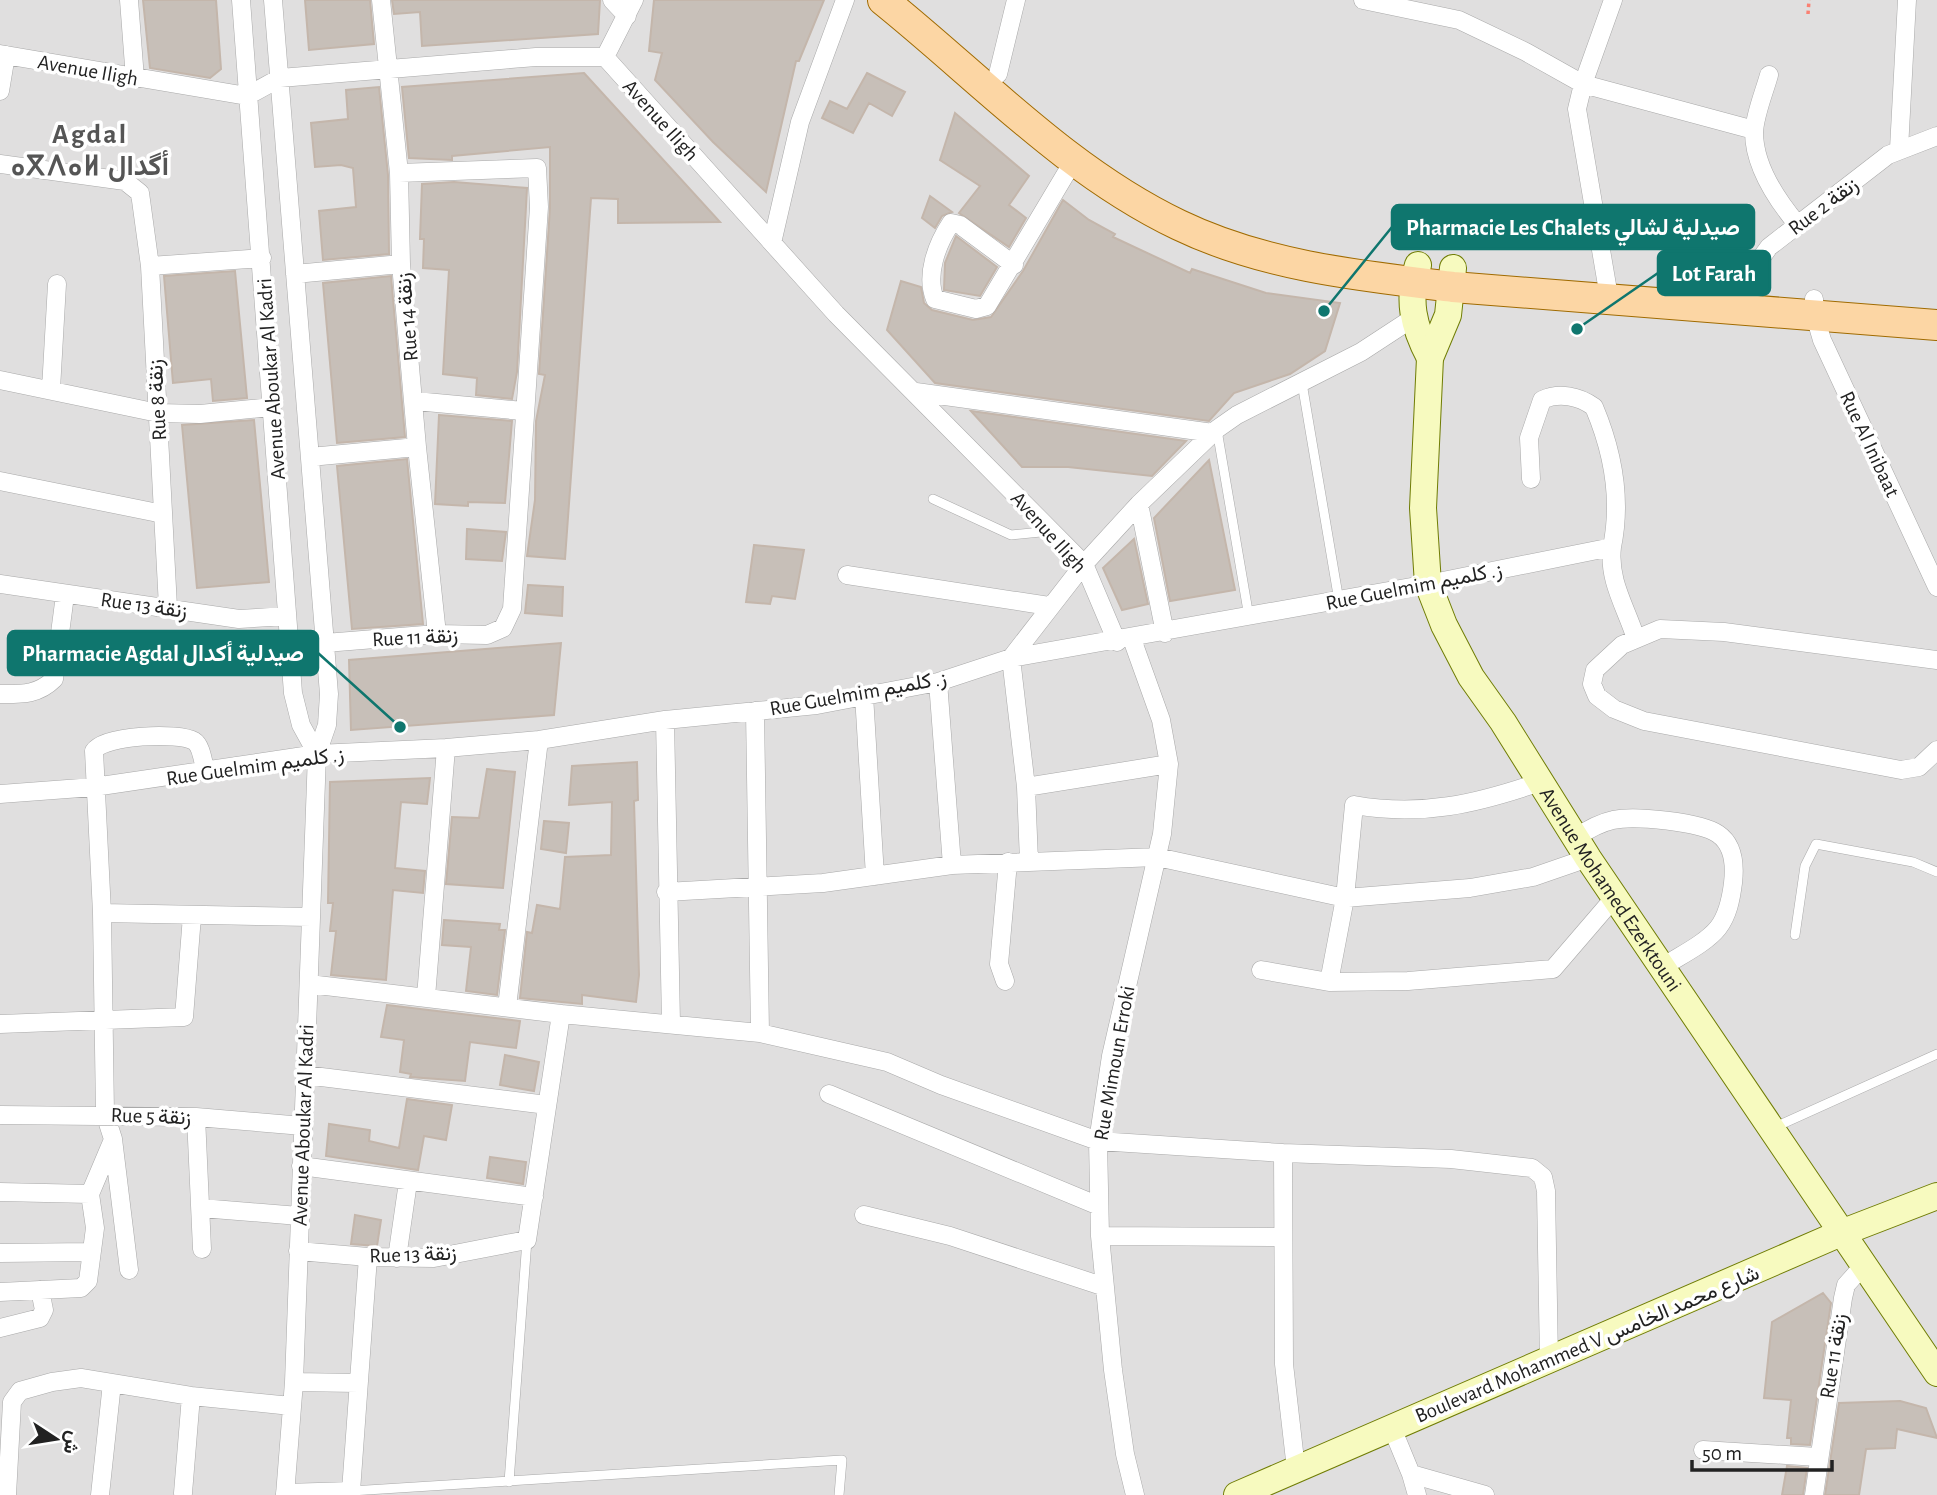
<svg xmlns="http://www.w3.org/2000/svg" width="1937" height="1495" viewBox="0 0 1937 1495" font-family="'Alegreya Sans',Vazirmatn,'Noto Sans Tifinagh',sans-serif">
<rect width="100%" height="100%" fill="#f2efe9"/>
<path fill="#e0dfdf" d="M0,0H1937V1495H0Z"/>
<path fill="#c7bfb8" stroke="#c4b6ab" stroke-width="2" d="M143,0H216L221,69L210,78L150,68Z
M305,0H370L374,44L309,50Z
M392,0H600L598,34L422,46L420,12L394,14Z
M654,0H824L799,61H796L766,192L713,142L655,80L662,53L649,51Z
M584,73L720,222L618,223V199L591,198L565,559L527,556L535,500L536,421L545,375L539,374L550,208V147L452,156V160L409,158L402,87Z
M867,73L905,92L892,116L869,103L853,133L822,118L830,101L847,109Z
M379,87L388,175L389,254L323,260L319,211L356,207L353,168L341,165L315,167L311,123L348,119L346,90Z
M955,113L1029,176L1009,205L1026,218L1009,247L959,213L980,186L940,160Z
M454,182L527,188L517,372L512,399L476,395L477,378L443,374L449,270L423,268L424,239H420L422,184Z
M930,196L952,212L942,216L935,228L922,218Z
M1063,200L1089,220L1115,234L1113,237L1190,273L1192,269L1266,293L1340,303L1325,351L1290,374L1234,393L1209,421L935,383L887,330L901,281L921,287L924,303L932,310L973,320L991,317L1023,271Z
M956,236L997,267L980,296L944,290L945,263Z
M235,271L247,398L213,401L211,379L173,383L164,276Z
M391,276L405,437L337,443L323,283Z
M971,411L1186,441L1152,476L1068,467H1022Z
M439,415L512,421L505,503L468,502V506L435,504Z
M254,420L269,582L197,588L182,425Z
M407,459L423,624L352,629L337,466Z
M1209,460L1235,590L1170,601L1154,518Z
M467,529L506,532L502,561L466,559Z
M1134,539L1148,604L1122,610L1103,568Z
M754,545L804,550L795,599L772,596L770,604L746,602Z
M528,585L563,587L562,616L525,613Z
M561,643L554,715L351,730L349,660Z
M637,762L638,800L634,801L639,975L636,1002L582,995V1004L520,998L527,932L532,933L537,905L560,909L565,857L611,855L612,802L569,805L572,766Z
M487,769L515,772L503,888L446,884L452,817L479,818Z
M430,778L427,804L401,802L395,868L425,871L423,893L393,890L386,980L331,975L336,931H330L333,903H328L330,782Z
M544,821L569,823L566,853L541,849Z
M444,920L500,924L499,930H505L497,995L466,991L471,947L442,945Z
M387,1005L520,1021L516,1048L470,1042L465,1081L410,1077L411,1074L400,1072L404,1040L381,1037Z
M505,1055L539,1062L534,1091L500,1085Z
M407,1099L452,1105L446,1140L424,1136L418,1170L326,1156L329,1124L370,1130L369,1141L399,1148Z
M490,1157L526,1162L523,1184L487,1178Z
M355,1215L381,1220L377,1246L351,1244Z
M1823,1293L1831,1303L1810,1445L1791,1444V1438H1787L1791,1400L1764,1398L1772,1322Z
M1900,1401L1926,1408L1937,1438L1897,1429L1895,1448L1866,1449L1859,1495H1825L1839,1403Z
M1787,1466L1807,1468L1803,1495H1782Z"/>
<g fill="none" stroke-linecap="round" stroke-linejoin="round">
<g stroke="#a9a9a9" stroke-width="10">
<path id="lane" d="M1302,383L1339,601
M1217,430L1249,617
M933,499L1011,535L1051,531
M1795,935L1805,866L1816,844L1913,862L1937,872
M1773,1128L1937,1054
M509,1482L527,1240
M351,1491L842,1460L839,1495"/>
</g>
<g stroke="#a9a9a9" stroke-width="19">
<path id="street" d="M129,0L135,79
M241,0L293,693L301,725L317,754
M273,0L329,694L327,725L317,754L294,1382L285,1495
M381,0L399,173L401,264L417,447L437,634
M612,0L627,16
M1363,0L1459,20L1526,52L1583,84L1754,130
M0,54L247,96L280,78L536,57H605L836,314L1084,564L1117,642
M605,57L634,0
M998,74L1016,0
M1769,75C1764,93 1755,114 1754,132C1754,166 1777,200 1797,224
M0,91L6,55
M1899,149L1907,0
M0,164L125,181L140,193L150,266L168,607
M772,243L800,122L845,0
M1014,265L960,225L951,223C937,244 925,275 935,299L976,309L987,306L1074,160
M150,266L262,258
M295,274L401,264
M1609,297L1577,109L1583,84L1613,0
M1814,299L1815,316L1822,340L1937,587
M1737,309L1756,265L1769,247L1888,155L1937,136
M0,380L158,413L200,414L272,407
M51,389L57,284
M916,392L1213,433
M415,401L523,411
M310,457L417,447
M1531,479L1529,438L1542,400C1559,392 1579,396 1594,407C1613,452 1622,498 1612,547
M0,481L163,514
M1139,504L1165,633
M847,575L1049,606
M0,584L239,619L287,616
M1132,639L1161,720L1169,764L1162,834L1111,1056L1098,1141L1100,1236L1113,1370L1125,1454L1135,1495
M325,643L437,634L487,635L503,628L512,609L539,207L537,168L399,173
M1937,660L1724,632L1660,629L1622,645L1595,670L1592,684L1597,696L1614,709L1644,721L1901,770L1919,767L1937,750
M938,682L952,865
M0,694C22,694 38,695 54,679L65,595
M864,695L875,876
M755,711L760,1033
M665,720L671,1023
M1026,787L1169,764
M0,794L94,787L317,754L446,748L539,740L665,720L817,705L938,682L1011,658L1428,584L1612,547C1608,581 1626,607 1636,639
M1575,838C1587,830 1599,823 1613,820C1634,815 1701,822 1718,834C1734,845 1735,866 1733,883C1731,899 1728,915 1718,928C1705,944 1679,956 1661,968
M1029,861L1026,787L1011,658L1084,564L1139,504L1217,429L1237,415L1361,352L1413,318
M666,892L823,883L952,865L1157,857L1345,898L1470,888L1533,877L1588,858
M102,913L311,917
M1261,970L1329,982L1345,898L1354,805C1421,817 1476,804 1540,782
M1005,981L999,964L1008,862
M1329,982L1408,981L1553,969L1614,898
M309,984L561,1014L760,1033L887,1062L941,1085L1098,1141L1283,1153L1451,1159L1532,1168L1543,1177L1546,1191L1549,1361
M426,997L446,748
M507,1007L539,740
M0,1024L184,1017L192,916
M305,1075L547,1105
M829,1094L1099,1206
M0,1115L196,1117L303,1126
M196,1117L202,1249
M1283,1153L1284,1364L1296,1469
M301,1166L534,1197
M0,1192L90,1194
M201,1208L299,1216
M864,1215L950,1236L1105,1287
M1100,1236L1282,1237
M298,1251L368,1257L434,1258L527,1240L561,1014
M0,1253L90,1252
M397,1258L408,1182
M129,1270L113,1139L105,1114L102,913L94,751C104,735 179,732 194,741C202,746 203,764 206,772
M0,1292L81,1288L88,1281L95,1228L90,1194L112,1142
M0,1328L40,1318L44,1310L40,1290
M294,1382L358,1383
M1392,1428L1411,1474L1485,1495
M1703,1450L1818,1457
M1411,1474L1417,1495
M183,1493L191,1396
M285,1493L351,1491L368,1257
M7,1495L12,1402L20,1391L52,1382L81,1378L191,1396L291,1406
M100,1495L112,1383
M1814,1495L1843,1298L1846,1285L1864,1265"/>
</g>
<g stroke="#707d05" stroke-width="28">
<g id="secondary">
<path d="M1418,265C1407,300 1413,326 1430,358"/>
<path id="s1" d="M1453,268L1448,315L1430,358L1423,508L1428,584L1444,625L1471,677L1503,722L1588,858L1937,1373"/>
<path d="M1237,1495L1841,1233L1937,1196"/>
</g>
</g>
<g stroke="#a06b00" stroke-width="32">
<path id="primary" d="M883,0C979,77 1066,171 1179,225C1264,266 1360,276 1453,287L1937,325"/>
</g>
<path stroke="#fa8072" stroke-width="3.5" stroke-dasharray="3.5 3.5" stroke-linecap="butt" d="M1808,14L1809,0"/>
<use href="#lane" stroke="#fff" stroke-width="9"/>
<use href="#street" stroke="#fff" stroke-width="18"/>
<use href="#secondary" stroke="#f7fabf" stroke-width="26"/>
<use href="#primary" stroke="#fcd6a4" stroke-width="30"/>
</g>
<g text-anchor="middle" stroke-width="7" stroke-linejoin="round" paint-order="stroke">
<g font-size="21" fill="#222" stroke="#fff">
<text transform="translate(88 70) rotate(10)" y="7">Avenue Iligh</text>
<text transform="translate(661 120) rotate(48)" y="7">Avenue Iligh</text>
<text transform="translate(1823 206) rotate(-37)" y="7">Rue 2 زنقة</text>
<text transform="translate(407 317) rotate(-95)" y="7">Rue 14 زنقة</text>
<text transform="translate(271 379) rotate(-94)" y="7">Avenue Aboukar Al Kadri</text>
<text transform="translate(157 400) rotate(-93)" y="7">Rue 8 زنقة</text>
<text transform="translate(1870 444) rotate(65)" y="7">Rue Al Inibaat</text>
<text transform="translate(1049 532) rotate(48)" y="7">Avenue Iligh</text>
<text transform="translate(1414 586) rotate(-11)" y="7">Rue Guelmim ز. كلميم</text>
<text transform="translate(144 605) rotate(8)" y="7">Rue 13 زنقة</text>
<text transform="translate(415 637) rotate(-3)" y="7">Rue 11 زنقة</text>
<text transform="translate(858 693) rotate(-10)" y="7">Rue Guelmim ز. كلميم</text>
<text transform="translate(255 766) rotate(-8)" y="7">Rue Guelmim ز. كلميم</text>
<text dy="7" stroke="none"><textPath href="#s1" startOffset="677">Avenue Mohamed Ezerktouni</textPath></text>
<text transform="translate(1114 1063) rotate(-80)" y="7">Rue Mimoun Erroki</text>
<text transform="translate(151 1116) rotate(2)" y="7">Rue 5 زنقة</text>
<text transform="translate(303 1125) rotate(-88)" y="7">Avenue Aboukar Al Kadri</text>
<text transform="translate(413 1254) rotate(-2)" y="7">Rue 13 زنقة</text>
<text transform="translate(1587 1344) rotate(-23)" y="7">Boulevard Mohammed V شارع محمد الخامس</text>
<text transform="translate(1833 1356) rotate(-81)" y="7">Rue 11 زنقة</text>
</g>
<g font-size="28" font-weight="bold" letter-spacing="2" fill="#555" stroke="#fff">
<text x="90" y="143">Agdal<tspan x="90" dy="32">ⴰⴳⴷⴰⵍ أگدال</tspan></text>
</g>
</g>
<path fill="none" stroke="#0f766e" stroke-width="2.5" d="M1324 311L1392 227M1577 329L1658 273M400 727L318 653"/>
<g fill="#0f766e" stroke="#fff" stroke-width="2.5">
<circle cx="1324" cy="311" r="7"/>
<circle cx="1577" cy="329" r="7"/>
<circle cx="400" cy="727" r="7"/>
</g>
<g fill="#0f766e" stroke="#0f766e" stroke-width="2.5">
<rect x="1392" y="205" width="362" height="44" rx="7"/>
<rect x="1658" y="251" width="112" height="44" rx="7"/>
<rect x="8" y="631" width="310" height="44" rx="7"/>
</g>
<g font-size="23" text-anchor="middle" font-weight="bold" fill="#fff">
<text x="1573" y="235">Pharmacie Les Chalets صيدلية لشالي</text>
<text x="1714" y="281">Lot Farah</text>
<text x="163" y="661">Pharmacie Agdal صيدلية أكدال</text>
</g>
<g transform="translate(56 1439) rotate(102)" stroke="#ffffff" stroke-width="5" paint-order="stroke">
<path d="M0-5L12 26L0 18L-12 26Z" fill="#222222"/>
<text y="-10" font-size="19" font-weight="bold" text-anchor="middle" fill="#222222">ش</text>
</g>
<path d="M1692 1460v10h140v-10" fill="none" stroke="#222222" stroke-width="3.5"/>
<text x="1702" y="1460" font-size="21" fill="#222222" stroke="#ffffff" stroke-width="5" paint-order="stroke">50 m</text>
</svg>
